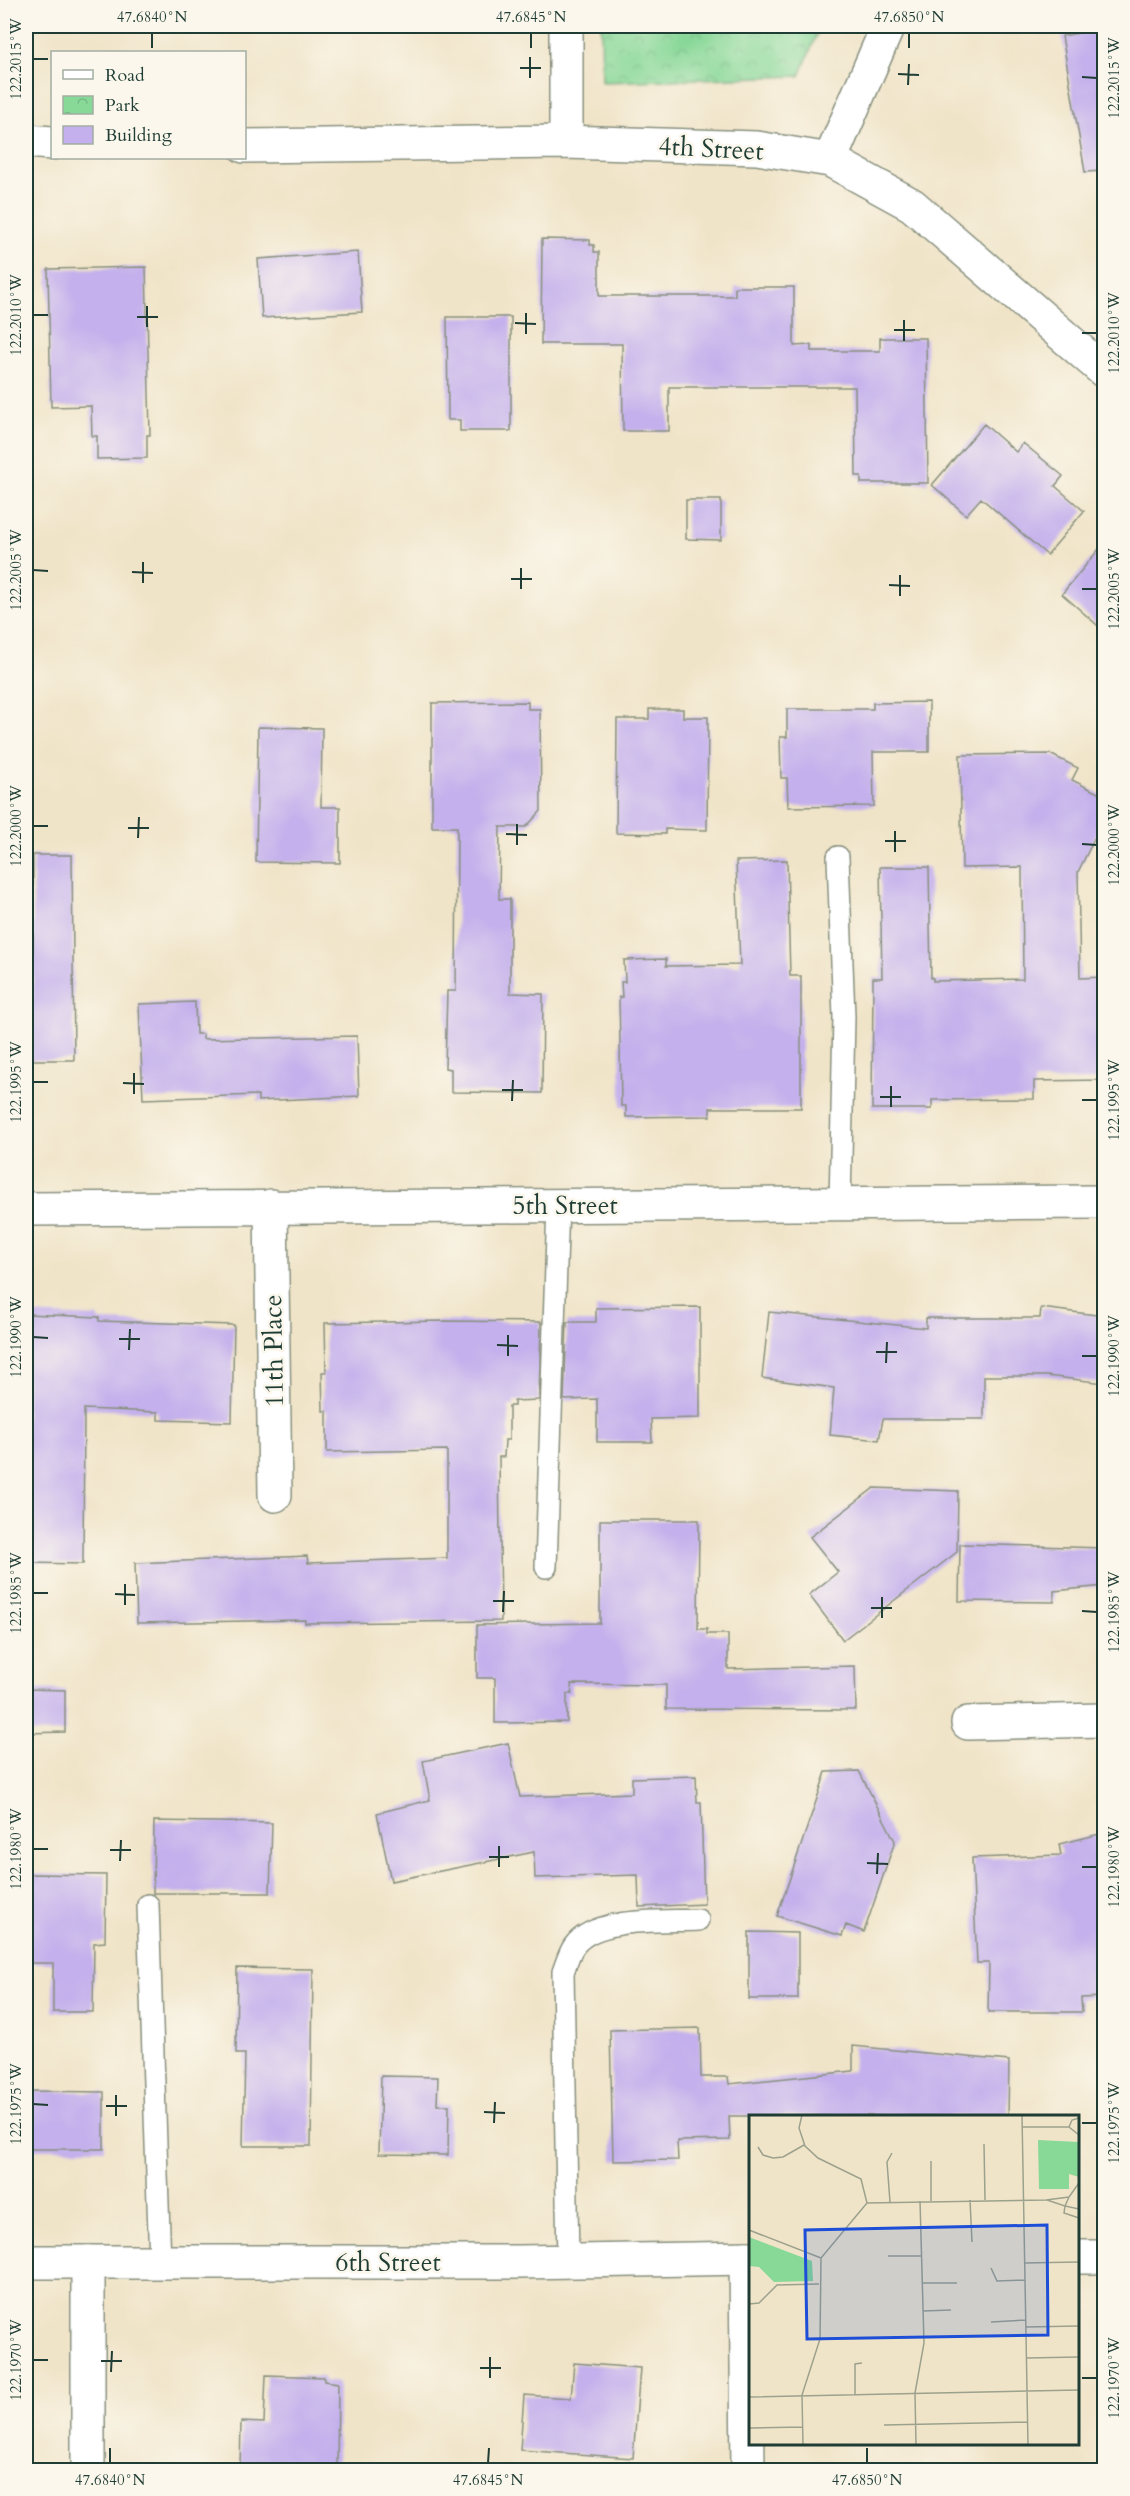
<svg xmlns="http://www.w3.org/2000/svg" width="1130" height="2496" viewBox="0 0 1130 2496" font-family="Cardo,serif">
<defs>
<pattern id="park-crowns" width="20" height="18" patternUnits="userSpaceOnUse" patternTransform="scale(1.5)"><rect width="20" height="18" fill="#88d898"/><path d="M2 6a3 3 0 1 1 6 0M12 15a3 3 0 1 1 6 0" fill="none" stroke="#75ba84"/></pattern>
</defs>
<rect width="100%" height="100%" fill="#fbf7ec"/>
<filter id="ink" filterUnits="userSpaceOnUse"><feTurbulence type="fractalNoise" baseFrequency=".0167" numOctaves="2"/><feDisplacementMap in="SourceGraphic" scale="12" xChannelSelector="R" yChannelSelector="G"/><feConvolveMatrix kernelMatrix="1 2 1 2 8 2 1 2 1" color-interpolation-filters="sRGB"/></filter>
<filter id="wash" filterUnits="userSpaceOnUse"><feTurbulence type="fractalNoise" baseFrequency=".008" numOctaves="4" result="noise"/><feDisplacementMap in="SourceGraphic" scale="24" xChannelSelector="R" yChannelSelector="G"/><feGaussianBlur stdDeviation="1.35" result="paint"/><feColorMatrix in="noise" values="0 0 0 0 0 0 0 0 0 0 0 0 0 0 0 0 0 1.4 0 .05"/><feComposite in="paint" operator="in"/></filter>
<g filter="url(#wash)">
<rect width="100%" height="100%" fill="#f0e4c8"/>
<path fill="url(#park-crowns)" stroke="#548a66" stroke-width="1.5" d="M601,26H820L800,76L602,82Z"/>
<g id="blocks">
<path fill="#c4b0ec" d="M1101,29L1104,53V171L1085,172L1062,36Z
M542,239L590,240V245H594V252H599V296H735V287H794V346L811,345V351H880V338H926L928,483H861V476H856L855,387H669V431H623L622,344H541Z
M358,252L362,312L262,318L258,259Z
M146,267L150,435H147V458L97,459V436H92L91,406L51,407L48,269Z
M447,317H511V431H460V420H448Z
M984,424L1016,452L1023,443L1063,476L1055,486L1084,511L1047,555L981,498L966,515L932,485Z
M686,500H721V540L686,539Z
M1104,543V631L1062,594Z
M528,702V709H540L541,811L526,827H500L499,899H510V993L543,994L542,1093L451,1092V1069L445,1068L447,991H456L457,827H432V703Z
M929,702V752H873L874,806L788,807L787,778H781L780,737H787V709H873V703Z
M649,709H683V717H708L707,830L665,829V834L616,833L617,719H649Z
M258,727L322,728L321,807H340V863L256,862Z
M1050,754L1078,768L1072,780L1104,796V819L1078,872L1080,978L1104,977V1080L1034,1081V1099L932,1100V1109H872L873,978H882L880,867H929L931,978H933V981L1023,979L1022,867L962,868L960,755Z
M33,855H72L74,1060H26V999H33Z
M787,860L790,976H801V1108H710V1116L626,1117V1106H621L620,1043L619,997H622L621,982H625L624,960L666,959V966L740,965L736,861Z
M195,1002L196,1034H203V1039L357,1036L359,1096L258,1101V1095L143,1099L139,1004Z
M700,1307V1418L651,1419L652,1442H597V1399L564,1400L567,1322H596V1308Z
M1041,1308L1104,1316V1383L1047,1376H984V1419H883L879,1440L830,1435L834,1388L762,1378L769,1312L926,1328V1318H1040Z
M26,1314L99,1317V1321L234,1325L232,1422L158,1420V1412L84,1409L83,1564L26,1563Z
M445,1321L541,1322L539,1400L514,1401V1406H509V1440H505L504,1457H499L501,1621L305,1623V1620L137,1623L135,1563L307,1556L308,1563L447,1558V1450L327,1452V1411H323L322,1372H326L325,1323Z
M874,1488L958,1491L957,1552L843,1640L809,1595L838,1572L810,1537Z
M600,1520H699L698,1629H707V1634H728V1669L855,1666L856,1710L666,1709V1685L571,1684L572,1694H567V1722L495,1723V1678H477V1625L600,1623Z
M960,1544L1104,1548V1586L1054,1591V1602L959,1601Z
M26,1689L65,1690V1732L26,1733Z
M508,1743L520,1797L632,1793V1778L696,1776L697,1802H701L704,1904L639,1907L638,1875L535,1878L534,1852L391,1881L377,1813L430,1800L423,1761Z
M859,1771L895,1841L864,1932L846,1925L842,1936L777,1916L826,1772Z
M154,1821L272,1823L270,1893H153Z
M1104,1833V1997L1081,1998L1082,2012H988L989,1963H977L972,1858L1061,1855L1059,1844Z
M30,1874L106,1875L105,1942L94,1943L93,2012H53V1963H29Z
M749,1932L798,1933V1999H749Z
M237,1968L313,1969L311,2146H243L245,2054H236Z
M700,2028L701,2077H728L729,2084L853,2071V2046L1009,2061L1008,2116H729L730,2140L677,2141L678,2160L613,2161L610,2030Z
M381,2076L438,2077L437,2105H449L448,2155L379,2154Z
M27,2091L104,2092V2149H27Z
M574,2363L640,2368L633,2458L520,2450L524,2395L571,2398Z
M266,2375L324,2377V2381L338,2383L337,2470H240L241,2422L264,2423Z"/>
</g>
</g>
<g filter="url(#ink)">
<use href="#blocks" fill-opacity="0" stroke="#88907e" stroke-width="1.5"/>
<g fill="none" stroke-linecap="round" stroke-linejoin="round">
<g stroke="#88907e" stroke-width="24">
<path id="service" d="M838,857L844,1017L840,1204
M546,1567L558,1205
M148,1905L160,2263
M568,2260L563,1972C566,1964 569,1953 574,1946C595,1916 664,1922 698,1920"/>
</g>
<g stroke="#88907e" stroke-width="36">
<path id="minor" d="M26,141L52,143
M566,142V26
M244,146L566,142L757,148L830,160L912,205L1104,371
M830,160L888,26
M271,1206L275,1495
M26,1209L1104,1202
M968,1723L1104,1720
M746,2258L748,2470
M88,2262V2470"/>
</g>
<g stroke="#88907e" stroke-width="36">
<path id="tertiary" d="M1078,2257H1104
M26,2262H520L750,2258"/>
</g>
<use href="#service" stroke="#fff" stroke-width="21"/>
<use href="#minor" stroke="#fff" stroke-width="33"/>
<use href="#tertiary" stroke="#fff" stroke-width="33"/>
</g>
</g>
<path fill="none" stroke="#1f3d34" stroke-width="2" d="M152,48V33M531,48V33M909,48V33M33,59H48M520,68H541M898,74L919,75M1082,77L1097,78M530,78V57M908,85L909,64M33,315H48M137,317H158M515,323L536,324M147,327V306M894,330H915M1082,333H1097M526,334V313M904,341V320M33,570L48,571M132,572L153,573M511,579H532M143,583V562M889,585L910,586M521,589V568M1082,589H1097M900,596V575M33,826H48M128,828H149M506,834L527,835M138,838L139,817M885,841H906M1082,844L1097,845M517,845V824M895,852V831M33,1082H48M123,1083L144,1084M502,1090H523M134,1094V1073M880,1097H901M1082,1100H1097M512,1101L513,1080M891,1107V1086M33,1337L48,1338M119,1339H140M497,1345L518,1346M129,1350L130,1329M876,1352H897M508,1356V1335M1082,1356H1097M886,1363L887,1342M33,1593H48M115,1594L135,1595M493,1601H514M125,1605V1584M871,1608H892M1082,1611L1097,1612M503,1612L504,1591M882,1618V1597M33,1849H48M110,1850H131M489,1857H509M120,1861L121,1840M867,1863L888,1864M499,1867V1846M1082,1867H1097M877,1874L878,1853M33,2104L48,2105M106,2106H127M484,2112L505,2113M116,2116V2095M494,2123L495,2102M1082,2123H1097M33,2360H48M101,2361H122M480,2368H501M111,2372L112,2351M490,2378V2357M1082,2378H1097M110,2463V2448M488,2463L489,2448M867,2463V2448"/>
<g text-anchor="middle" stroke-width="5" stroke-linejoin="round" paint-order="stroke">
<g font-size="26" fill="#1f3d34" stroke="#fbf7ec">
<text transform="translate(711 148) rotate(3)" y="9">4th Street</text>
<text x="565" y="1214">5th Street</text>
<text transform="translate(273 1351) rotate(-91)" y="9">11th Place</text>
<text x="388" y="2271">6th Street</text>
</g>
</g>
<g transform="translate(749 2115)">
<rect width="330" height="330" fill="#f0e4c8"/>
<path d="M289,25L330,27V62L320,59V74H290ZM0,122L63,146L64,166L25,167L10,152L0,151Z" fill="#88d898"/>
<path fill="none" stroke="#9ca18d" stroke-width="1.5" d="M53,0L50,13L56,31L69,43L112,64L118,88M273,0L279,330M330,3L323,5L320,12L330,20M273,12H320M235,29L236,85M9,32L14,40L24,43L34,42L55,30M182,46V86M320,82L316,91L330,94M221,85L223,127M298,85L316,91L315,98L330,103M141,87L138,47L143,38M118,88L297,85L320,82L330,68M0,115L72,143M139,141H173M275,148L330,147M242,153L248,166L276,165M173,168H208M0,189L10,188L28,170L70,169M174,196L202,195M242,207L277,205M277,212L330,211M277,243L330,242M106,280V249L113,248M0,282L330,275M135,310L279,307M0,313L54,312M54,330L53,280L71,224L72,143L118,88M167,330L166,278L175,228L171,86"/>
<path fill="#1d4ed8" fill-opacity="0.15" stroke="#1d4ed8" stroke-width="3" d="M298,110L299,220L58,224L56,115Z"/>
<rect width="330" height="330" fill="none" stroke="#1f3d34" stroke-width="3"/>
</g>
<rect width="1130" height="2496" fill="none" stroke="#fbf7ec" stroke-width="66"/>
<rect x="51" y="51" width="195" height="108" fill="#fbf7ec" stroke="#a3ada2" stroke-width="1.5"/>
<rect x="63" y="70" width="30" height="9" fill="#ffffff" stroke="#a3ada2" stroke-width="1.5"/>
<text x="105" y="81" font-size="18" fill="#1f3d34">Road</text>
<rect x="63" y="96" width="30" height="18" fill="url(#park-crowns)" stroke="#a3ada2" stroke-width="1.5"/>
<text x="105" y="111" font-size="18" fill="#1f3d34">Park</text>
<rect x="63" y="126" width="30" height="18" fill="#c4b0ec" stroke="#a3ada2" stroke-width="1.5"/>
<text x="105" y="141" font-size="18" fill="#1f3d34">Building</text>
<rect x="33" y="33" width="1064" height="2430" fill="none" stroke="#1f3d34" stroke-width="2"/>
<g font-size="15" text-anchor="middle" fill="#1f3d34">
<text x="152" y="22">47.6840°N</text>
<text x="531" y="22">47.6845°N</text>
<text x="909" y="22">47.6850°N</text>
<text transform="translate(16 59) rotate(-90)" y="5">122.2015°W</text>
<text transform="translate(1114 78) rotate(-90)" y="5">122.2015°W</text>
<text transform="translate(16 315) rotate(-90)" y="5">122.2010°W</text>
<text transform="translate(1114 333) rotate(-90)" y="5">122.2010°W</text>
<text transform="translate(16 570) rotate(-90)" y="5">122.2005°W</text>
<text transform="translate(1114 589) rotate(-90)" y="5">122.2005°W</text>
<text transform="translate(16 826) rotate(-90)" y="5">122.2000°W</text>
<text transform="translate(1114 845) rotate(-90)" y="5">122.2000°W</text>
<text transform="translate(16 1082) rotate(-90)" y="5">122.1995°W</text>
<text transform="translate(1114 1100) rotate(-90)" y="5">122.1995°W</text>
<text transform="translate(16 1337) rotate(-90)" y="5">122.1990°W</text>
<text transform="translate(1114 1356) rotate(-90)" y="5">122.1990°W</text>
<text transform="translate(16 1593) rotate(-90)" y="5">122.1985°W</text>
<text transform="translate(1114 1612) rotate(-90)" y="5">122.1985°W</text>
<text transform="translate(16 1849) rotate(-90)" y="5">122.1980°W</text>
<text transform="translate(1114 1867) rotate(-90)" y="5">122.1980°W</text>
<text transform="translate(16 2104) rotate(-90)" y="5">122.1975°W</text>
<text transform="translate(1114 2123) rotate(-90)" y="5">122.1975°W</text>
<text transform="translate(16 2360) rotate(-90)" y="5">122.1970°W</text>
<text transform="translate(1114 2378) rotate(-90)" y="5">122.1970°W</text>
<text x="110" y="2485">47.6840°N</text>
<text x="488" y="2485">47.6845°N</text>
<text x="867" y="2485">47.6850°N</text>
</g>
</svg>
